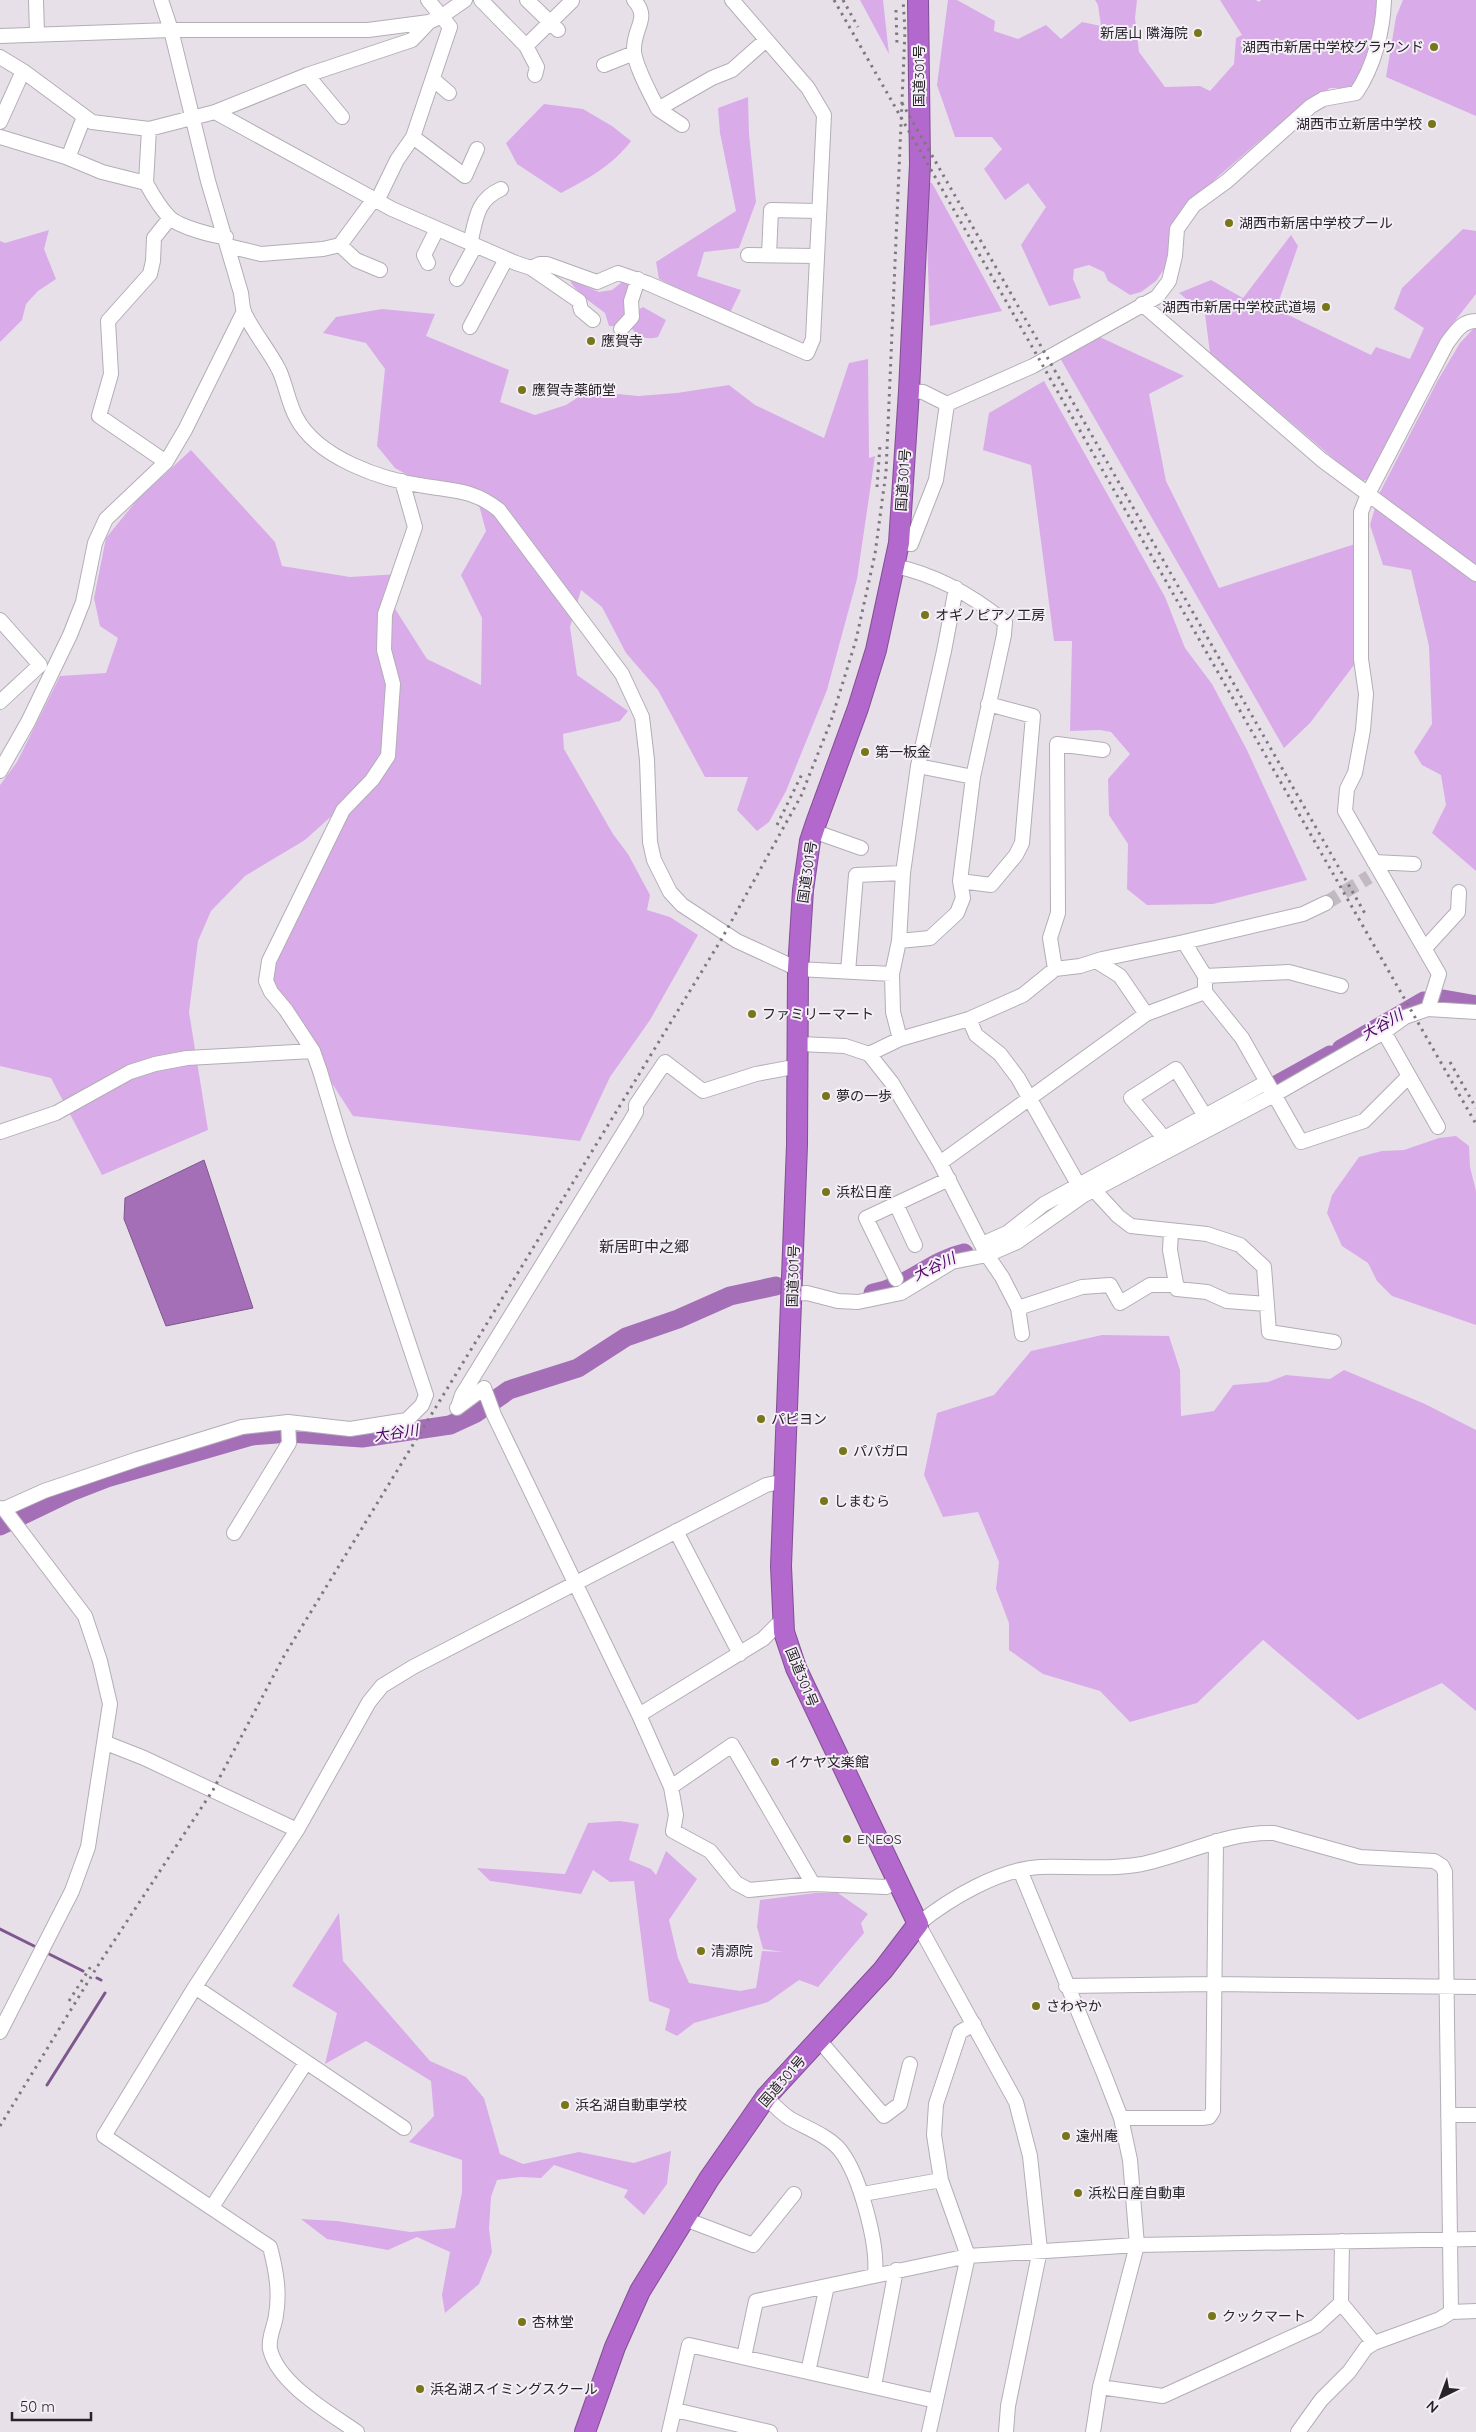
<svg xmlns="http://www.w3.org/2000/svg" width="1476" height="2432" viewBox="0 0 1476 2432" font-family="Quicksand,'Noto Sans JP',sans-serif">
<rect width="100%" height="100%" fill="#e7e0e9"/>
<path fill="#d9ace9" d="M860,0H883L889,54Z
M948,0H957L995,21L994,31L1018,39L1046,25L1061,39L1082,22L1101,26L1098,5L1095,0H1137L1135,18L1139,52L1165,87L1200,86L1210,91L1234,64L1236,38L1242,35L1220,0H1256L1259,2L1261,0H1380C1378,33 1367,60 1351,88H1330L1272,130L1220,175L1189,204L1169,262L1156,281L1141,292L1130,295L1108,281L1104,272L1089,265L1074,269L1073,279L1081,298L1049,306L1021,245L1046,207L1028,183L1005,200L984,169L1002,149L992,137H955L937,85Z
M1403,0H1476V116L1386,77L1396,17Z
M748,97L749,134L756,202L739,248L704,252L697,276L741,290L729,315L659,279L656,262L736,211L720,133L718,108Z
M544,104L583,109L612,126L631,141C613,165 588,179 561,193L517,164L506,143Z
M925,182L932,183L1002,311L930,326Z
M1463,229L1476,231V294L1443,336L1368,479L1361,482L1210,353L1205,314L1179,293L1211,280L1243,298L1291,235L1298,246L1276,309L1371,355L1376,347L1410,359L1424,328L1394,309L1402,288Z
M49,230L44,249L56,279L38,291L26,304L22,320L0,342V241L5,243Z
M571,280L599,292L612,290L622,282L628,283L629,287L625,317L617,326H609L605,313L581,295L571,283Z
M643,307L666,320L658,337C647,340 637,338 631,327L638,310Z
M382,309L435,314L426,336L509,370L500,402L535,415L566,405L588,391L638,396L677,393L729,385L755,405L824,438L849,363L868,359L869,458L875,456L857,579L827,690L786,791L769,822L757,831L737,810L748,777H705L658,690L626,653L602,607L581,590L570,627L577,675L628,711L620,721L563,734L564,749L613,834L628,854L650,895L647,910L670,917L698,935L650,1020L610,1077L580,1141L353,1116L266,981L336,812L305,840L245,876L211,911L198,941L189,1012L208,1130L102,1175L51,1078L0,1066V785L17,762L60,676L106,673L118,638L100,626L94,598L106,538L137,500L191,450L275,542L282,566L350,577L399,574L392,604L427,659L481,685L482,618L461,575L486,531L476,494L429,487L395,468L377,446L385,369L366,343L323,333L336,317Z
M1473,329H1476V871L1432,833L1446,805L1441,775L1422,765L1414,752L1432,724L1429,646L1411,570L1383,565L1370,525L1379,494L1438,380L1460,343Z
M1091,333L1184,376L1149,394L1166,481L1219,588L1358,543L1357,661L1310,723L1284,748L1060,358Z
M1044,381L1165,597L1185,648L1212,684L1247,750L1307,880L1213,904L1147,905L1127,889L1128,844L1109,815L1108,779L1130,754L1111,732L1100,730L1070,731L1072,641H1054L1031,465L983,450L989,413Z
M1456,1136L1469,1146L1470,1167L1476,1191V1325L1392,1296L1377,1281L1368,1263L1342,1246L1327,1213L1332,1195L1359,1157L1382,1151L1404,1150L1439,1138Z
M1102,1335L1169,1336L1180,1370L1181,1416L1214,1411L1233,1385L1268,1382L1286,1375L1330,1379L1344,1370L1425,1404L1476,1430V1711L1442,1683L1358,1720L1263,1640L1197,1703L1130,1722L1100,1691L1043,1674L1009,1650V1623L996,1589L999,1562L978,1512L943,1517L924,1475L937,1413L994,1395L1031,1351Z
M620,1821L639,1824L629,1860L651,1869L656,1875L666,1851L697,1879L669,1920L678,1958L689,1983L740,1991L756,1988L762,1951L783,1952L763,1949L757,1927L760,1900L815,1893H838L868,1914L861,1923L864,1933L818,1987L799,1980L768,2002L694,2023L677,2036L665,2030L670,2009L649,2001L634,1881L610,1882L593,1870L581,1894L490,1881L477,1868L565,1874L588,1823Z
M339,1913L343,1961L430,2061L466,2077L484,2098L500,2154L523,2164L579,2152L634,2163L671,2151L667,2184L644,2215L624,2197L628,2190L554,2165L541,2178L520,2177L497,2180L491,2197L489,2229L492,2252L479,2284L445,2313L442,2295L450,2252L417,2237L388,2250L327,2239L301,2219L337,2221L410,2232L455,2228L462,2192V2160L409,2142L434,2116L431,2081L366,2041L325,2064L337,2013L292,1986Z"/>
<path fill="#a46fb7" stroke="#7e588c" d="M204,1160L253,1308L166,1326L124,1219L125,1198Z"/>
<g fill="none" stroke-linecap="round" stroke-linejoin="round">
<path stroke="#7e588c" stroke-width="3" d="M0,1929L38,1948
M45,1952L83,1971
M97,1978L101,1980
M47,2085L105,1993"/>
<path stroke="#a46fb7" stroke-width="19" d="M1443,999L1476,1005
M1341,1049L1424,1001
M1276,1085L1330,1055
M1235,1109L1269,1089
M873,1293C910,1286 929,1261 964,1253
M0,1526L71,1492L107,1478L252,1436L290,1433L362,1438L450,1425L476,1413L509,1390L578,1368L626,1337L678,1319L730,1296L776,1286"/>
<path stroke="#c1bac2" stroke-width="14" stroke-dasharray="14 7" stroke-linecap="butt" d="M1326,903L1369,877"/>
<g stroke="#b3adb6" stroke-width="16">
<path id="minor" d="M36,0L37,34
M161,0L171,30L208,181L241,293C242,299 242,306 244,312C253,332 269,350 279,370C286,385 288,402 296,417C317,458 382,480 425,486C455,491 474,490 499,510L622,674L642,717L647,760L650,842L654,860L670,892L682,905L737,941L798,969L892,974
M481,0L526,46L537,67L535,75
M527,0L558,30
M634,0C651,19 633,27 634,51C635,66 651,95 658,109L712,78L732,70L766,40
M0,36L171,30H368L429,22L442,16L465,0
M526,46L572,1L571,0
M0,57L23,71L92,122L149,129L215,112L307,75L412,40L429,22
M604,65L634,53
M307,75L342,117
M434,80L449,93
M658,109L682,125
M215,112L392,209L516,263L531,268L579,301L581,310L593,320
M0,122L23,71
M149,129L146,183C152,194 161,209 170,218C180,227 213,236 226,237
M0,137L66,157L102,172L146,183
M413,137L465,176L477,149
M68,158L84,117
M377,201L397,160L413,137L450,27L428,0
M470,244C476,220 476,200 501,189
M340,245L356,260L380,270
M228,246L261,254L323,249L340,245L374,199
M748,255L816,256
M769,255L771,210L818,211
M428,263L424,255L437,229
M531,268L540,264H547L597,282L618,273L647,283L807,353L813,339L824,115L808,88L732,0
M457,279L475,246
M1142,304L1322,460L1476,574
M470,327L506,259
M621,329L632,317L631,301L638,279
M909,391L923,392L947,404L1033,366L1157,297L1169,281L1175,256L1177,229L1194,205L1227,181L1311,106L1323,99L1356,93C1374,67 1383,31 1384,0
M166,462L99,416L111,374L108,321L150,274L153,261L154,238L170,218
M899,543L911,544L936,480L947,404
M894,566C935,574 973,596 1005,622L1004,635L973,777L960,881L963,898L957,913L930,938L899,941
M0,620L40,665L0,702
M918,766L973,777
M0,771L28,722L70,635L83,602L95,543L106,519L166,462L185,430L244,311
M813,831L861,848
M1374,862L1414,864
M960,881L991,885L1016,855L1022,843L1033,716L988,704
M1184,942L1205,976V992L1242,1038L1301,1142L1364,1121L1409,1076L1384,1032
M1425,948L1458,912L1459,892
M1096,961L1120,976L1146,1014
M1055,969L1050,938L1058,913L1057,744L1103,750
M848,972L856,875L903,873
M1205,976L1289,972L1341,986
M1428,1009L1439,974L1345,811L1347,789L1355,773L1363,730L1366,694L1361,659V512L1368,494L1447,343C1455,333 1461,321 1476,321
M969,1019L976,1035L1000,1054L1018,1078L1083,1193
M900,1039L893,1012L892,974L899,941L903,873L918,766L944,651L956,588
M799,1044L845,1046L869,1054L892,1083L940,1163L987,1255L1002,1277L1018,1308L1022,1334
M869,1054L900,1039L969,1019L1023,995L1055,969L1080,966L1102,959L1184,942L1303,914L1326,903
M1409,1076L1438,1127
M0,1132L56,1113L130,1072L155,1064L187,1058L313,1051
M1164,1138L1131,1098L1176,1069L1205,1116
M940,1163L1146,1014L1205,992
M1094,1190L1118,1216L1131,1226L1207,1234L1240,1245L1264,1267L1269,1332L1334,1342
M896,1204L915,1245
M1171,1231L1170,1250L1177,1289L1207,1292L1227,1301L1267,1304
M982,1244L1007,1233L1044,1204L1267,1082
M896,1279L866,1218L949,1179
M792,1294L807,1293L838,1301L858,1302L901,1293L952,1262L987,1255L1017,1242L1084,1195L1274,1095L1384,1032L1405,1017L1428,1009L1476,1012
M1018,1308L1082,1287L1110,1285L1120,1303L1150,1285H1177
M458,1407L462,1395L629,1124L636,1112V1105L665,1062L703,1091L756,1074L799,1066
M457,1408L484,1388L494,1415L639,1715L671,1787L676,1815L673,1831L710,1851L736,1883L749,1890L813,1884L886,1887L897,1881
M0,1508L4,1509L44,1491L138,1459L242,1427L288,1422L350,1429L407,1420L422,1405L426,1395L341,1141L320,1071L313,1051L286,1010L271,992L266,981L269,961L343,810L372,780L388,756L393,684L384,650L385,614L415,527L402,481
M676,1531L740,1654
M234,1533L289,1443L288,1422
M639,1715L763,1639L783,1619
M106,1743L144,1758L297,1830
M671,1787L732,1745L813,1884
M1020,1870L1104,2074L1121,2118L1130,2160L1137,2245L1100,2387L1093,2432
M1066,1986L1215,1984L1476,1987
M195,1987L404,2128
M0,2032L72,1891L88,1847L110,1704L100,1661L85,1616L4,1509
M819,2040L884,2116L900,2104L910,2064
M766,2097C773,2104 780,2112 789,2118C804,2127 829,2136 840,2150C860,2175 878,2244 875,2274
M1448,2115H1476
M1121,2118H1202L1209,2117L1213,2111L1216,1841
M863,2194L941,2180
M212,2207L305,2064
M685,2219L753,2245L794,2194
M1341,2303L1374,2343L1440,2319L1451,2312L1476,2311
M744,2357L756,2301L968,2256L1137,2245L1476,2239
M808,2372L827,2286
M874,2386L896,2270
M1100,2387L1163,2396L1316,2326L1341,2303L1342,2241
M675,2410L770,2432
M357,2432C330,2413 278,2384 270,2349C268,2337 275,2326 276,2315C280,2292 276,2270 270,2247L104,2136L195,1987L297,1830L369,1702L382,1686L413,1667L766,1485L785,1481
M669,2432L689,2345L936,2401
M929,2432L968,2256L941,2180L934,2135L936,2104L960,2032L974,2024
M1006,2432L1008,2406L1040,2250L1030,2156L1016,2102L918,1924C949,1899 999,1869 1040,1867C1074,1866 1108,1870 1142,1864C1186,1855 1228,1831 1274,1833L1360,1857L1434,1861L1442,1866L1445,1872L1451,2312
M1298,2432L1321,2400L1349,2372L1366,2348L1374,2343"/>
</g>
<g stroke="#815092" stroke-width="22">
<path id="highway" d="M585,2432L615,2347L640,2291L709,2179L766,2097L883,1970L918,1924L796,1668L784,1632L781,1566L797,1145L798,969L803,890L810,841L816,823L858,708L876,650L899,543L909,391L920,164L918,0"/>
</g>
<use href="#minor" stroke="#fff" stroke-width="14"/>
<use href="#highway" stroke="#b268cc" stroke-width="20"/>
<path stroke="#7e797f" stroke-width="3" stroke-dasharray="2.5 5" stroke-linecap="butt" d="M834,0L1476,1124
M843,0L858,27
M896,10L897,45
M902,103L1367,917
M877,487L880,445
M777,825L802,774
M1450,1062L1476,1108
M69,2001L93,1963
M0,2126L97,1967L213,1790L284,1656L721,940L801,796L831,721L856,640L875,554L886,472L905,31L903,0"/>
</g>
<g fill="#797519" stroke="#f4eef7" stroke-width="2">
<circle cx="1198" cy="33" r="5"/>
<circle cx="1434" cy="47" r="5"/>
<circle cx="1432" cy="124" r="5"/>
<circle cx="1229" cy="223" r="5"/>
<circle cx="1326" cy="307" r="5"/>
<circle cx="591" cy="341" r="5"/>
<circle cx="522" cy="390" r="5"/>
<circle cx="925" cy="615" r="5"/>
<circle cx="865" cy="752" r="5"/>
<circle cx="752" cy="1014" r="5"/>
<circle cx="826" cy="1096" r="5"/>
<circle cx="826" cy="1192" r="5"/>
<circle cx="761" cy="1419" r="5"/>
<circle cx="843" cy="1451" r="5"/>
<circle cx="824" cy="1501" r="5"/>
<circle cx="775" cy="1762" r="5"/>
<circle cx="847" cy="1839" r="5"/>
<circle cx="701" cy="1951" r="5"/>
<circle cx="1036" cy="2006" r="5"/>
<circle cx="565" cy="2105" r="5"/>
<circle cx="1066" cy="2136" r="5"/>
<circle cx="1078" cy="2193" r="5"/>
<circle cx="1212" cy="2316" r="5"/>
<circle cx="522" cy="2322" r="5"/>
<circle cx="420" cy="2389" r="5"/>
</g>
<g text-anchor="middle" stroke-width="4" stroke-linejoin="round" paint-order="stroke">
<g font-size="14" fill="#272427" stroke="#f4eef7" text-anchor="start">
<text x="1188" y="38" text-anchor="end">新居山 隣海院</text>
<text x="1424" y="52" text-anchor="end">湖西市新居中学校グラウンド</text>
<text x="1422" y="129" text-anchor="end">湖西市立新居中学校</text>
<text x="1239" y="228">湖西市新居中学校プール</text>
<text x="1316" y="312" text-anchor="end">湖西市新居中学校武道場</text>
<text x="601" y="346">應賀寺</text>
<text x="532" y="395">應賀寺薬師堂</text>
<text x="935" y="620">オギノピアノ工房</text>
<text x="875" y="757">第一板金</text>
<text x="762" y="1019">ファミリーマート</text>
<text x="836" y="1101">夢の一歩</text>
<text x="836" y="1197">浜松日産</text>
<text x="771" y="1424">パピヨン</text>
<text x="853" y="1456">パパガロ</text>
<text x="834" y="1506">しまむら</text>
<text x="785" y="1767">イケヤ文楽館</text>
<text x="857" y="1844">ENEOS</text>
<text x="711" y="1956">清源院</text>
<text x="1046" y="2011">さわやか</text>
<text x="575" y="2110">浜名湖自動車学校</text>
<text x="1076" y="2141">遠州庵</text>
<text x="1088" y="2198">浜松日産自動車</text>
<text x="1222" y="2321">クックマート</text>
<text x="532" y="2327">杏林堂</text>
<text x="430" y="2394">浜名湖スイミングスクール</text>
</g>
<g font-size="14" fill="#272427" stroke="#f4eef7">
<text transform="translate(919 76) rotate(-90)" y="5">国道301号</text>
<text transform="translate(903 480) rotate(-86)" y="5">国道301号</text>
<text transform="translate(807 872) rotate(-82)" y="5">国道301号</text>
<text transform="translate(793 1276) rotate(-88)" y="5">国道301号</text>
<text transform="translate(802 1677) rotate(68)" y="5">国道301号</text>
<text transform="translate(782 2081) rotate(-49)" y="5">国道301号</text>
</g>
<g font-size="15" font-style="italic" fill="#4e0362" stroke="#f4eef7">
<text transform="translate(1382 1025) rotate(-30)" y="5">大谷川</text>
<text transform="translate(934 1267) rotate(-25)" y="5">大谷川</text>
<text transform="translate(396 1433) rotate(-8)" y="5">大谷川</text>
</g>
<g font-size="15" fill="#312c33" stroke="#f4eef7">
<text x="644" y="1252">新居町中之郷</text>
</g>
</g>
<g transform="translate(1441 2397) rotate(222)" stroke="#f4eef7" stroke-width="4" paint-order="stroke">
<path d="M0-4L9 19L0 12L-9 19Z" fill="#272427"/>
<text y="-8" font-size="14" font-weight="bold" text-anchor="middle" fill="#272427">N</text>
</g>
<path d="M12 2412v8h79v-8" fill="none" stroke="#272427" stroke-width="2.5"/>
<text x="20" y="2412" font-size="15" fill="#272427" stroke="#f4eef7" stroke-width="4" paint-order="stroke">50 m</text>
</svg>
